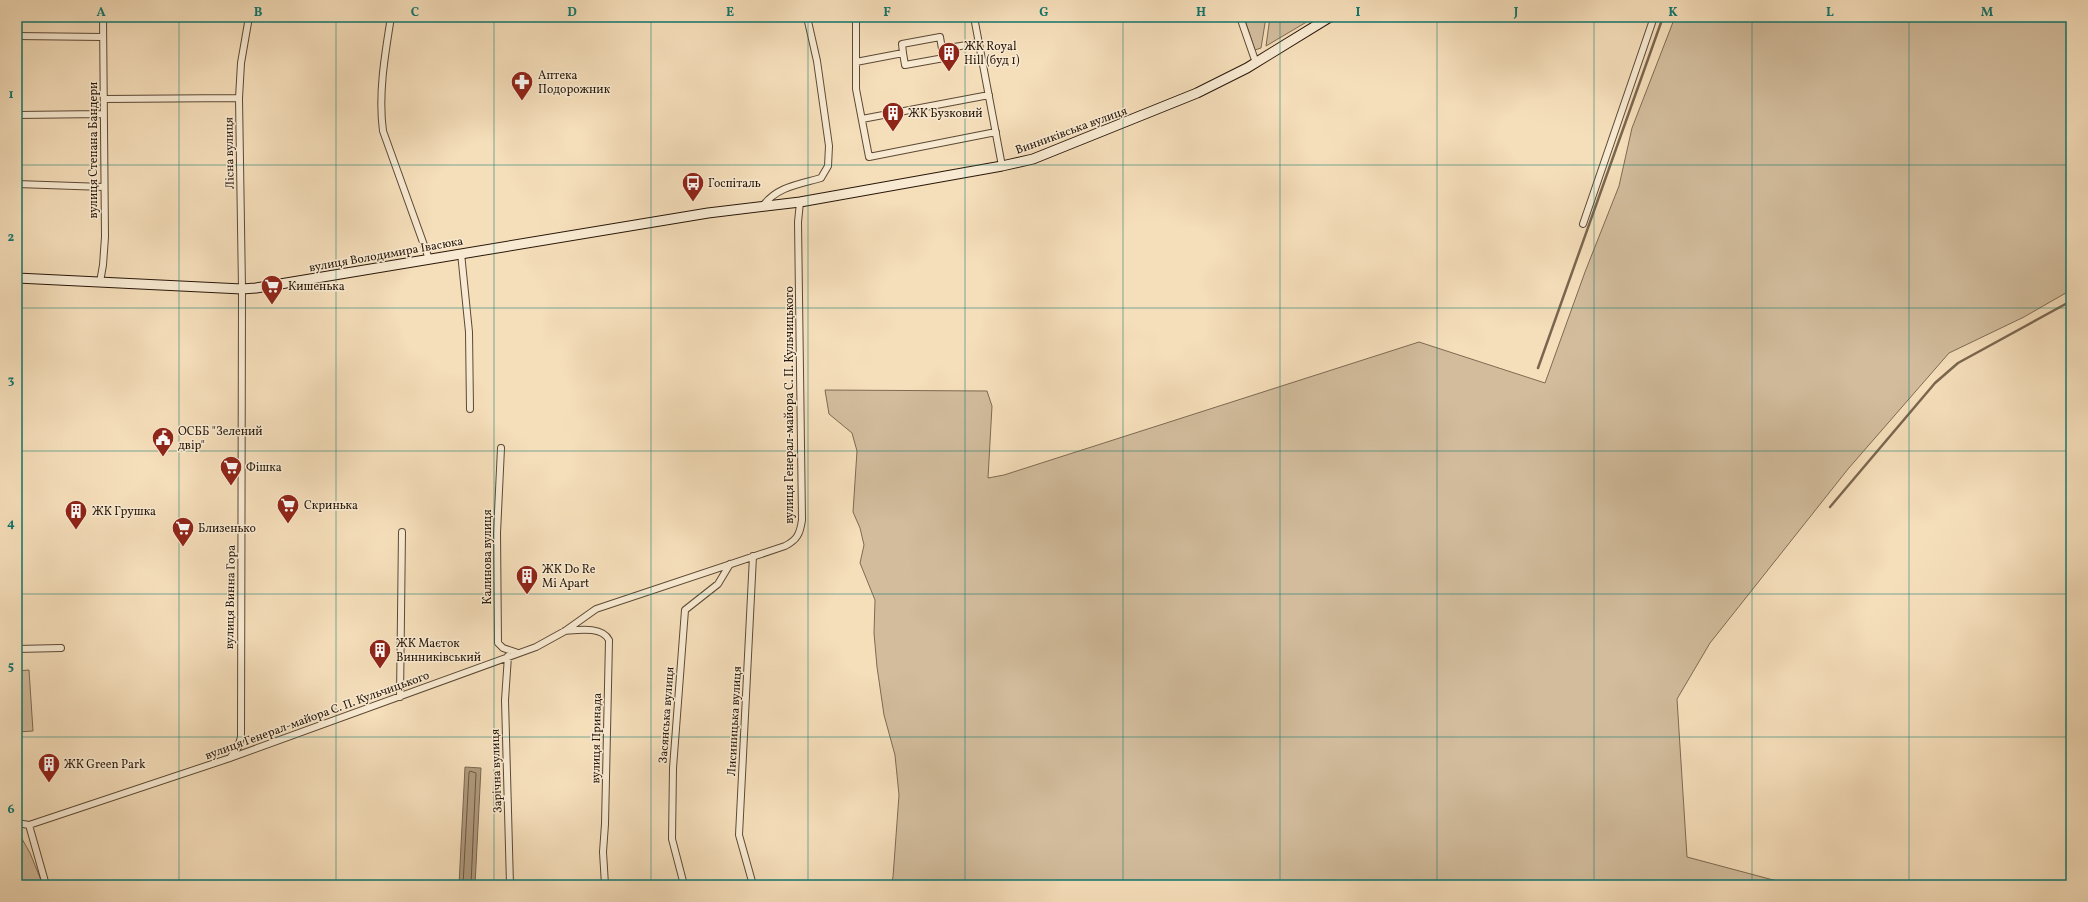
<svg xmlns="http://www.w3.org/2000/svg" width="2088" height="902" viewBox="0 0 2088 902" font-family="Vollkorn,serif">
<rect width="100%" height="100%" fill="#f5deba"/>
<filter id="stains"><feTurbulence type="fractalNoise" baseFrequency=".005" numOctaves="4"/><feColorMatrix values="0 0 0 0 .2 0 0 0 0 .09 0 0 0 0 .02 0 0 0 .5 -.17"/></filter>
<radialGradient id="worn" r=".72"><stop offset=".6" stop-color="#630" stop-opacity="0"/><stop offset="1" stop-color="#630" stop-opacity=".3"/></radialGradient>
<path fill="#d2bc9c" stroke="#7e6a52" d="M1244,17H1266L1261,48L1255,50Z
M1270,17H1315L1266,46Z
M1675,17H2071V290L2024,317L1949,353L1848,469L1710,643L1677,699L1687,857L1792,885H891L893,877L899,795L895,755L884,715L877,667L874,633L875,600L860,563L864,545L860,528L853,512L857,451L852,433L829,414L825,390L987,391L992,406L988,478L1004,475L1419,342L1545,383L1585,272L1619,186L1632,128Z
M29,670L33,731L17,732V671Z
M17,830L30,853L43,885H17Z"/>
<path fill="#b09a7e" stroke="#7a664f" d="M465,767L481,768L475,885H459Z"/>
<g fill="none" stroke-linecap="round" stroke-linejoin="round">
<path stroke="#6c5844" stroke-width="1" d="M463,885L469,773L470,771L476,773L471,885"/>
<path stroke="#7a664f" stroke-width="2.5" d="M1538,368L1663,17
M1830,507L1935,383L1958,363L2071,301"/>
<g stroke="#5c4935" stroke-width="8">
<path id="street" d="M391,17C385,54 378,94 383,131L429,259
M856,17V89L869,157L996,132
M974,17L1002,166
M1240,17L1256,63
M17,36L103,37
M903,53L902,44L940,37L942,49
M856,62L903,53L905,65L944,58L942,49L979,43
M104,99L239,98
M17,115L103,114
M862,119L989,95
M17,184L104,187
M763,206C776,187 800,184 821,178L828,166L829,146L817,61L807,17
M1583,224L1654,17
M461,253L469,332L470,409
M100,282L103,265L105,237L103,17
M501,448L497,533L498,643L503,648L518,653
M565,631C578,630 602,626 609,640L605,824L603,852L605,885
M17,649L61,648
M508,656L505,700L510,885
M400,697L402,532
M230,758L238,747L241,737L242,289L239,98L241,63L249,17
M17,823L29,825
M46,885L29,825L230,758L536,647L565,631L596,609L785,546C797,540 800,534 802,520L798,222L800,202
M684,885L672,839L673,768L685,610L718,584L730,564
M753,885L739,835L753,556"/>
</g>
<g stroke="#291709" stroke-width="11">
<path id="secondary" d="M17,278L242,289L256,288L708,213L800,202L1002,166L1033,159L1197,93L1247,68L1330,17"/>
</g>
<use href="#street" stroke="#f8ead2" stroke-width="6"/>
<use href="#secondary" stroke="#f8ead2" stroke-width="9"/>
</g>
<path fill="none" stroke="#0f766e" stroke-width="1" stroke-opacity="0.55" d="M179,17V885M336,17V885M494,17V885M651,17V885M808,17V885M965,17V885M1123,17V885M1280,17V885M1437,17V885M1594,17V885M1752,17V885M1909,17V885M17,165H2071M17,308H2071M17,451H2071M17,594H2071M17,737H2071"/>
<defs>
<g id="building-pin" transform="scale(1.15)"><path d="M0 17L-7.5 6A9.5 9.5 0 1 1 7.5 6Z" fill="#8f2418" stroke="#f8ead2"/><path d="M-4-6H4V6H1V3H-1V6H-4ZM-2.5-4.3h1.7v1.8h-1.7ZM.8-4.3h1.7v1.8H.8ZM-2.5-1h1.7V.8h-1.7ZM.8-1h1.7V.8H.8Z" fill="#fff"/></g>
<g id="pharmacy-pin" transform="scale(1.15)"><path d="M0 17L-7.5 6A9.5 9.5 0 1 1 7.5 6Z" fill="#8f2418" stroke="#f8ead2"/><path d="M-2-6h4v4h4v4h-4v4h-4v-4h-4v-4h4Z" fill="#fff"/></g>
<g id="bus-pin" transform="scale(1.15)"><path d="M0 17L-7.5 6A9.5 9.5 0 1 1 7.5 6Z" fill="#8f2418" stroke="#f8ead2"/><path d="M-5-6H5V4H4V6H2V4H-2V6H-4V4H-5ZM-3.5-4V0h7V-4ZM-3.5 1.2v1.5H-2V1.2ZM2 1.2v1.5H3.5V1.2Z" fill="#fff"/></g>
<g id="supermarket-pin" transform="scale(1.15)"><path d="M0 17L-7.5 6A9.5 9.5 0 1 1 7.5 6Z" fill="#8f2418" stroke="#f8ead2"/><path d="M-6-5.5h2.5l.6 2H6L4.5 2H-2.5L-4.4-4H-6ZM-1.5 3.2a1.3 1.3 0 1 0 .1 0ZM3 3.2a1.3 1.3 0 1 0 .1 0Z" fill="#fff"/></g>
<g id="civic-pin" transform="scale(1.15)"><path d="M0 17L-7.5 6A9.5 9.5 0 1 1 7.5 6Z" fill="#8f2418" stroke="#f8ead2"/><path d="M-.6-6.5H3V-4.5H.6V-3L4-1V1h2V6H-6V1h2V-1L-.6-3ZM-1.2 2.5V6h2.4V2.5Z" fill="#fff"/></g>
</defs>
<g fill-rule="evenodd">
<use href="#building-pin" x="949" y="53"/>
<use href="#pharmacy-pin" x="522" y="82"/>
<use href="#building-pin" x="893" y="113"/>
<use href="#bus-pin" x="693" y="183"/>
<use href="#supermarket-pin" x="272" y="286"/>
<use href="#civic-pin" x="163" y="438"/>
<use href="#supermarket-pin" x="231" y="467"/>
<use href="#supermarket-pin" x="288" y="505"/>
<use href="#building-pin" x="76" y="511"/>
<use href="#supermarket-pin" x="183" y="528"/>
<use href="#building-pin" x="527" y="576"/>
<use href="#building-pin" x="380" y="650"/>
<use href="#building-pin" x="49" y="764"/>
</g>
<g text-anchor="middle" stroke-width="3" stroke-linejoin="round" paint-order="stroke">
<g font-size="12" fill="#291709" stroke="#f8ead2" text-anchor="start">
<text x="964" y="50">ЖК Royal<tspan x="964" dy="14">Hill (буд 1)</tspan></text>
<text x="538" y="79">Аптека<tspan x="538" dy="14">Подорожник</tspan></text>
<text x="908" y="117">ЖК Бузковий</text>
<text x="708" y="187">Госпіталь</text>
<text x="288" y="290">Кишенька</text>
<text x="178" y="435">ОСББ "Зелений<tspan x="178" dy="14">двір"</tspan></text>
<text x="246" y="471">Фішка</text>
<text x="304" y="509">Скринька</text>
<text x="92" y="515">ЖК Грушка</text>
<text x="198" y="532">Близенько</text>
<text x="542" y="573">ЖК Do Re<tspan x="542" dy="14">Mi Apart</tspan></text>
<text x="396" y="647">ЖК Маєток<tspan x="396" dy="14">Винниківський</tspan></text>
<text x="64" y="768">ЖК Green Park</text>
</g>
<g font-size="12" fill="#291709" stroke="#f8ead2">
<text transform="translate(1071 130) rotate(-20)" y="4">Винниківська вулиця</text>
<text transform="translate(93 150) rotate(-90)" y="4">вулиця Степана Бандери</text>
<text transform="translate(229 153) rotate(-91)" y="4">Лісна вулиця</text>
<text transform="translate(386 254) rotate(-10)" y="4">вулиця Володимира Івасюка</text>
<text transform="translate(789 405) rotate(-90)" y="4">вулиця Генерал-майора С. П. Кульчицького</text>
<text transform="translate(487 557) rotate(-90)" y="4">Калинова вулиця</text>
<text transform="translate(230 597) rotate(-89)" y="4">вулиця Винна Гора</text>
<text transform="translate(317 715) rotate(-20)" y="4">вулиця Генерал-майора С. П. Кульчицького</text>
<text transform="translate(666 715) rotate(-86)" y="4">Засянська вулиця</text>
<text transform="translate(734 721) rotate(-87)" y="4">Лисиницька вулиця</text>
<text transform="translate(596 738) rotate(-89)" y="4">вулиця Принада</text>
<text transform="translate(496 771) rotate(-92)" y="4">Зарічна вулиця</text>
</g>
</g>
<rect width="2088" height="902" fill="none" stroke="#f5deba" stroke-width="44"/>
<rect x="22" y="22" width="2044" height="858" fill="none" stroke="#0f766e" stroke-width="1.5"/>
<g font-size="13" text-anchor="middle" font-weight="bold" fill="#0f766e">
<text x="101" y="16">A</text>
<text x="258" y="16">B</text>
<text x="415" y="16">C</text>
<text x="572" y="16">D</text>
<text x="730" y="16">E</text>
<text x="887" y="16">F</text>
<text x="1044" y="16">G</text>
<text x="1201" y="16">H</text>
<text x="1358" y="16">I</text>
<text x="1516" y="16">J</text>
<text x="1673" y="16">K</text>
<text x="1830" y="16">L</text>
<text x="1987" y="16">M</text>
<text x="11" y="98">1</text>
<text x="11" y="241">2</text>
<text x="11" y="384">3</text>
<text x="11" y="527">4</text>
<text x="11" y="670">5</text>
<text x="11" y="813">6</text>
</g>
<rect width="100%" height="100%" filter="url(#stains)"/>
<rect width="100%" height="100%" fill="url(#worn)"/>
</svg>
